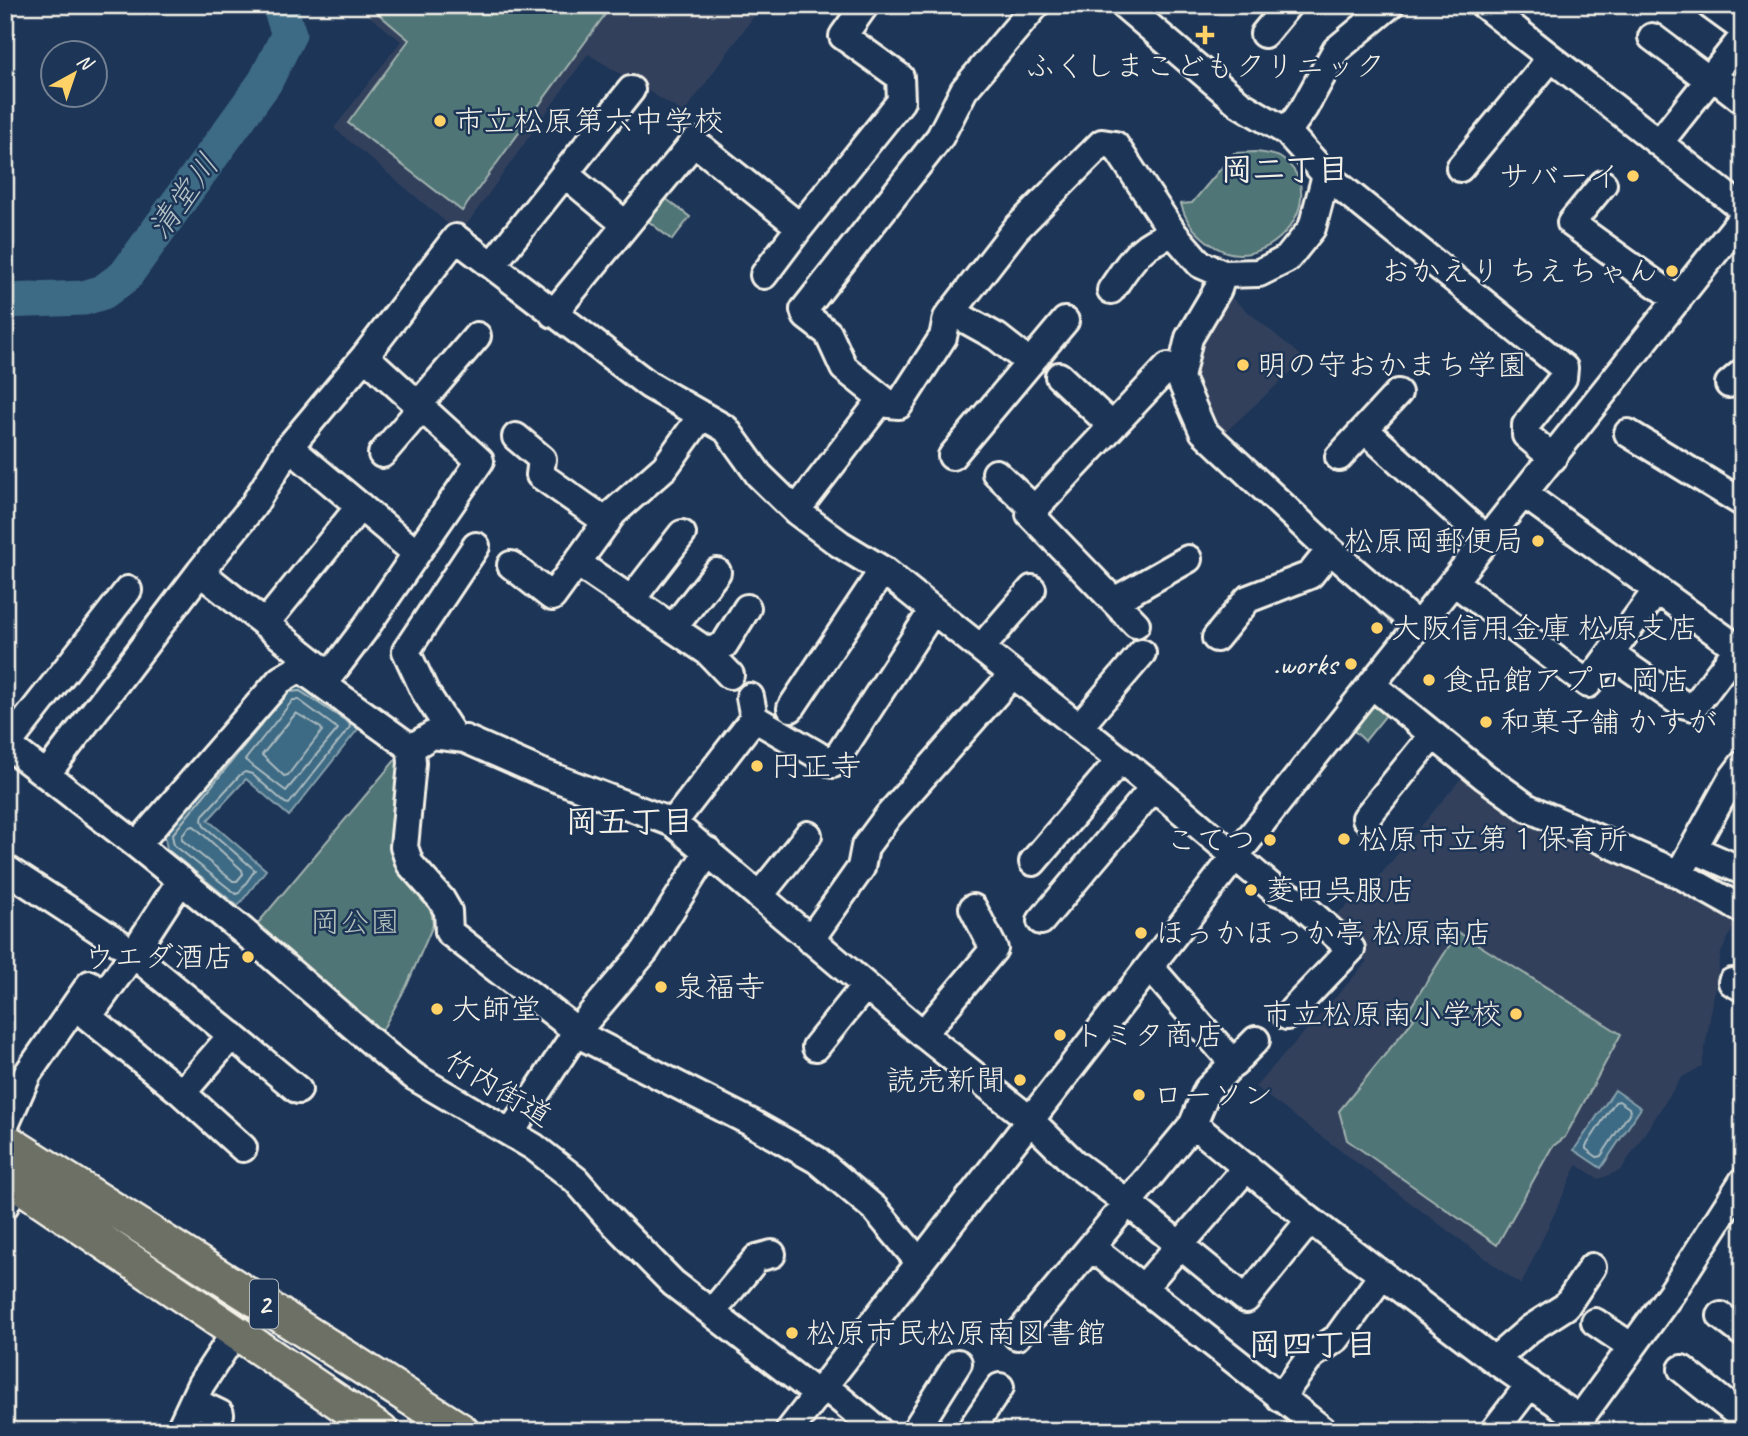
<svg xmlns="http://www.w3.org/2000/svg" width="1748" height="1436" viewBox="0 0 1748 1436" font-family="Caveat,'Klee One',sans-serif">
<rect width="100%" height="100%" fill="#1d3557"/>
<filter id="ink" filterUnits="userSpaceOnUse"><feTurbulence type="fractalNoise" baseFrequency=".0143" numOctaves="2"/><feDisplacementMap in="SourceGraphic" scale="14" xChannelSelector="R" yChannelSelector="G"/><feConvolveMatrix kernelMatrix="1 2 1 2 8 2 1 2 1" color-interpolation-filters="sRGB"/></filter>
<g filter="url(#ink)">
<path fill="#30415c" d="M355,5H762L684,113L588,54L460,234L334,128L401,41Z
M1222,290L1305,359L1219,438L1190,387L1195,333Z
M1464,775L1738,918L1721,953L1702,1066L1681,1078L1621,1170L1599,1179L1577,1165L1521,1285L1255,1087L1367,962L1359,954L1333,917L1370,887Z"/>
<path fill="#507476" stroke="#a2b2af" stroke-width="2" d="M368,5H612L462,211L348,123L409,40Z
M1256,152C1264,153 1275,154 1281,158C1338,197 1262,286 1208,242C1194,231 1186,222 1181,204L1192,203L1234,153Z
M665,198L690,217L672,240L647,220Z
M1384,703L1391,709L1365,741L1352,729L1371,706Z
M402,752L398,817L429,893L433,925L407,985L379,1036L253,929Z
M1458,932L1621,1034L1565,1137L1552,1147L1497,1245L1347,1140L1339,1111L1414,1019L1407,1013Z"/>
<path fill="#3e6a84" stroke="#87a0ac" stroke-width="2" d="M300,683L362,724L289,816L246,779L208,820L266,870L238,906L167,849L164,833L283,687Z
M1615,1090L1641,1108L1601,1168L1574,1150Z"/>
<g fill="none" stroke-linecap="round" stroke-linejoin="round">
<path stroke="#abbbc0" stroke-width="2" d="M293,700H299L338,729L286,791L245,760Z
M296,713L321,728L322,731L288,775L284,776L262,755Z
M266,719L172,835L174,845L236,894L239,893L255,870L204,826L202,820L203,815L240,775L245,772L252,774L285,803L289,804L350,727L349,723L300,691L289,692
M194,826L242,870L243,874L237,881H233L182,840V836L189,827Z
M1619,1101L1629,1108L1630,1112L1601,1156L1597,1157L1586,1149V1146L1615,1102Z"/>
<path stroke="#3e6a84" stroke-width="35" d="M5,301L84,298L103,292L125,276L265,82L289,34L279,5"/>
<g stroke="#f4f1e8" stroke-width="32">
<path id="minor" d="M1036,5L964,90L940,137L804,310L806,316L828,333L844,368L889,404L899,405L943,337L947,318L1016,229L1102,143L1115,145L1174,234L1200,264L1223,274L1259,273L1287,259L1312,228L1326,175
M1124,5L1240,104L1287,132L1326,175L1564,368L1563,378L1526,425V435L1553,458
M1484,5L1743,209
M1710,5L1743,29
M1264,34L1288,5
M1652,37L1709,80
M1712,76L1743,100
M1287,132L1304,108L1336,50L1390,5
M1659,143L1743,37
M1460,168L1551,58
M565,174L626,225
M1603,184L1571,223L1678,300
M492,265L631,90
M1223,274L1218,289L1189,338L1180,378L1203,431L1330,550L1418,626
M764,275L800,227
M1111,290C1129,264 1139,243 1174,234
M952,312L997,337L1030,363
M553,314L694,142L800,227L901,101L900,77L843,36L865,5
M1059,376L1112,426
M1729,384L1743,372
M419,404L477,336
M1365,430L1487,540
M1628,433L1743,503
M516,437L542,459L540,475L607,522
M289,447L416,553
M382,454L422,407
M952,456L1065,321
M1339,457L1398,393
M996,473L1034,509
M1524,494L1743,652
M796,511L882,399
M577,563L708,652L730,675
M511,565L552,597L613,513L665,467L702,415
M200,572L324,671
M1454,582L1588,684L1657,590
M631,600L682,534
M1114,601L1188,559
M265,624L360,506
M1136,624L1030,514L1168,367L1180,378
M673,628L717,572
M1216,638L1248,599L1310,575L1330,550
M981,648L1032,589
M708,652L724,645L747,608
M1610,654L1682,704L1694,707L1738,648
M330,675L364,630L480,461L365,356
M1372,685L1485,777L1528,808L1679,874L1743,910
M791,708L883,570
M754,718L833,764L933,610
M1079,727L1142,653
M454,737L425,692L406,651L476,546
M5,743L137,845L243,931L388,1056L415,1077L534,1147L576,1180L609,1218L673,1283L817,1394
M7,745L128,590
M411,748L432,735L465,739L540,772L673,823L923,1034L1029,1119L1074,1163L1128,1203L1246,1299L1310,1220
M46,775L200,572L253,506L289,447L365,356L456,238L649,385L726,429L759,475L796,511L840,544L883,570L1154,787L1276,891L1294,898L1351,949L1287,1016
M1366,818L1433,735
M673,823L754,718L750,697
M137,845L280,680L300,668L411,748L412,763L404,847L410,864L441,899L448,911L449,932L577,1031
M1693,849L1743,871
M1033,862L1120,760
M6,869L119,943
M1679,874L1731,780L1743,764
M181,880L133,954L88,1017L182,1093L243,1148
M759,896L808,835
M1041,921L1154,787
M810,940L861,868L865,847L888,816L1013,674
M133,954L298,1090
M1150,967L1234,1064
M1732,982L1743,988
M576,1033L750,1122L817,1160L875,1209L920,1263
M923,1034L994,949L973,908
M816,1047L865,986
M182,1093L232,1035
M6,1123L28,1073L90,984
M1193,1124L1310,1220L1494,1360L1580,1419
M511,1132L577,1031L645,951L708,851
M5,1205L9,1197
M1091,1247L1324,1431
M1143,1288L1247,1167
M712,1312L757,1258L772,1254
M1721,1316L1743,1333
M1595,1322L1632,1347
M1017,1336L1193,1124L1207,1090L1256,1040
M1494,1360L1530,1329L1566,1306L1592,1267
M1682,1369L1743,1418
M824,1386L879,1431
M1280,1398L1312,1355L1337,1338L1383,1274
M193,1401L220,1414
M179,1431L201,1384L236,1331
M789,1431L1236,855L1743,217
M915,1431L958,1363
M970,1431L1000,1387
M1494,1431L1530,1384
M1571,1431L1672,1292L1743,1181"/>
</g>
<g stroke="#f4f1e8" stroke-width="38">
<path id="major" d="M5,1140L462,1431
M5,1175L381,1431"/>
</g>
<use href="#minor" stroke="#1d3557" stroke-width="26"/>
<use href="#major" stroke="#6c7065" stroke-width="33"/>
</g>
</g>
<g fill="#ffd166" stroke="#1d3557" stroke-width="2.5">
<path d="M1201.5 24.5h7v7h7v7h-7v7h-7v-7h-7v-7h7z"/>
<circle cx="440" cy="121" r="7"/>
<circle cx="1633" cy="176" r="7"/>
<circle cx="1672" cy="271" r="7"/>
<circle cx="1243" cy="365" r="7"/>
<circle cx="1538" cy="541" r="7"/>
<circle cx="1377" cy="628" r="7"/>
<circle cx="1351" cy="664" r="7"/>
<circle cx="1429" cy="680" r="7"/>
<circle cx="1486" cy="722" r="7"/>
<circle cx="757" cy="766" r="7"/>
<circle cx="1344" cy="839" r="7"/>
<circle cx="1270" cy="840" r="7"/>
<circle cx="1251" cy="890" r="7"/>
<circle cx="1141" cy="933" r="7"/>
<circle cx="248" cy="957" r="7"/>
<circle cx="661" cy="987" r="7"/>
<circle cx="437" cy="1009" r="7"/>
<circle cx="1516" cy="1014" r="7"/>
<circle cx="1060" cy="1035" r="7"/>
<circle cx="1020" cy="1080" r="7"/>
<circle cx="1139" cy="1095" r="7"/>
<circle cx="792" cy="1333" r="7"/>
</g>
<g text-anchor="middle" stroke-width="5" stroke-linejoin="round" paint-order="stroke">
<rect fill="#1d3557" stroke="#b4b9bc" stroke-width="2" x="250" y="1279.5" width="28" height="49" rx="5"/>
<g font-size="28" font-weight="bold" fill="#f4f1e8">
<text x="264" y="1314">2</text>
</g>
<g font-size="30" fill="#f4f1e8" stroke="#1d3557" text-anchor="start">
<text x="1205" y="76" text-anchor="middle">ふくしまこどもクリニック</text>
<text x="454" y="131">市立松原第六中学校</text>
<text x="1619" y="186" text-anchor="end">サバーイ</text>
<text x="1658" y="281" text-anchor="end">おかえり ちえちゃん</text>
<text x="1257" y="375">明の守おかまち学園</text>
<text x="1524" y="551" text-anchor="end">松原岡郵便局</text>
<text x="1391" y="638">大阪信用金庫 松原支店</text>
<text x="1337" y="674" text-anchor="end">.works</text>
<text x="1443" y="690">食品館アプロ 岡店</text>
<text x="1500" y="732">和菓子舗 かすが</text>
<text x="771" y="776">円正寺</text>
<text x="1358" y="849">松原市立第１保育所</text>
<text x="1256" y="850" text-anchor="end">こてつ</text>
<text x="1265" y="900">菱田呉服店</text>
<text x="1155" y="943">ほっかほっか亭 松原南店</text>
<text x="234" y="967" text-anchor="end">ウエダ酒店</text>
<text x="675" y="997">泉福寺</text>
<text x="451" y="1019">大師堂</text>
<text x="1502" y="1024" text-anchor="end">市立松原南小学校</text>
<text x="1074" y="1045">トミタ商店</text>
<text x="1006" y="1090" text-anchor="end">読売新聞</text>
<text x="1153" y="1105">ローソン</text>
<text x="806" y="1343">松原市民松原南図書館</text>
</g>
<g font-size="30" fill="#b2bfba" stroke="#1d3557">
<text x="355" y="932">岡公園</text>
</g>
<g font-size="30" fill="#f4f1e8" stroke="#1d3557">
<text transform="translate(498 1088) rotate(31)" y="10">竹内街道</text>
</g>
<g font-size="32" font-weight="bold" fill="#f4f1e8" stroke="#1d3557">
<text x="1285" y="180">岡二丁目</text>
<text x="630" y="832">岡五丁目</text>
<text x="1313" y="1355">岡四丁目</text>
</g>
<g font-size="32" font-style="italic" fill="#b4c2c5" stroke="#1d3557">
<text transform="translate(183 196) rotate(-54)" y="11">清堂川</text>
</g>
</g>
<rect width="1748" height="1436" fill="none" stroke="#1d3557" stroke-width="28"/>
<rect x="14" y="14" width="1720" height="1408" fill="none" stroke="#f4f1e8" stroke-width="2.5" filter="url(#ink)"/>
<g transform="translate(74 74) rotate(40)"><circle r="33" fill="#1d3557" stroke="#738091" stroke-width="2"/>
<path d="M0-5L12 26L0 18L-12 26Z" fill="#ffd166"/>
<text y="-10" font-size="19" font-weight="bold" text-anchor="middle" fill="#f4f1e8">N</text>
</g>
</svg>
